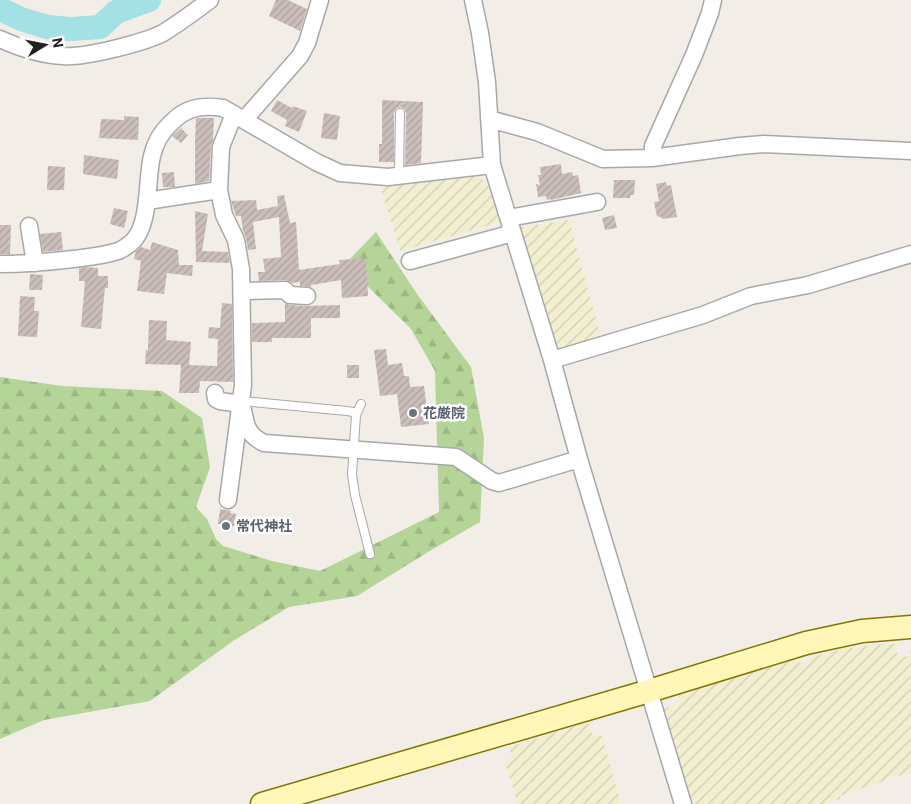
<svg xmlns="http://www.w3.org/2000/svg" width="911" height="804" viewBox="0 0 911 804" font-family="Roboto,'Noto Sans JP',sans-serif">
<defs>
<pattern id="farmland-furrows" width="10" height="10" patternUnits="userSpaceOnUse" patternTransform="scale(1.25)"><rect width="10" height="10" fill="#f2efd1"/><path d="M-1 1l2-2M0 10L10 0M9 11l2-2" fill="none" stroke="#cfcdb3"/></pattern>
<pattern id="forest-firs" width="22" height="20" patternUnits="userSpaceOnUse" patternTransform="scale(1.25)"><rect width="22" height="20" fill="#b5d598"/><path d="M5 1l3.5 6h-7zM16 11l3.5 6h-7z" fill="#9bb783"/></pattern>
<pattern id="building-hatch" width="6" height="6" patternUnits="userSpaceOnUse" patternTransform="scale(1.25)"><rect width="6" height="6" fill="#cbbeba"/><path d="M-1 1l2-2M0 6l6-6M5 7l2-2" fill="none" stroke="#aea3a0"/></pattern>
</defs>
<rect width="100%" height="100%" fill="#f2ede7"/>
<path fill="url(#farmland-furrows)" d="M455,176H476L482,179L487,184L492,194L500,222L400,251L382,192L386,186Z
M569,220L601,338L564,349L558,350L554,348L517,228Z
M894,644L898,656L904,657L911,656L910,647H911V774L887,777L884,781L840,796V799L826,804H690L662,709L680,704L679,695L795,659L797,662L802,663L813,656L849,648L873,645Z
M588,722L592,734L602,736L621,804H518L504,760L511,759V753L509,747Z"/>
<path fill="url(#forest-firs)" d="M376,232L417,294L471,367L484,438L480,522L433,549L357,596L289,607L233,641L150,701L44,720L0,739V377L62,386L162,391L202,418L210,467L196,507L207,519L216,539L223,546L272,561L320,571L439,512L435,371L411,329L345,264Z"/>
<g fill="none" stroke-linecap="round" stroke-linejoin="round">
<path stroke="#a4e1e4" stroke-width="24" d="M0,9L21,19L47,27L71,29L100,27L116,12L149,0"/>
</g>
<path fill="url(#building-hatch)" d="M276,0H288L307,9L300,31L269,16Z
M277,100L292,108L293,106L307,111L299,132L285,126L287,120L271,111Z
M382,100L423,102L421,163L405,165L406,113L405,110L401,107L397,108L394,113V162H379V144H382Z
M324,113L340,116L337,140L321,138Z
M124,116L139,117L138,140L99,138L101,119L124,120Z
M197,118H214L213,140L211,147L209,181L195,184V140V141L196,119Z
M181,128L188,135L181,143L172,136Z
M84,155L119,160L117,179L83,174Z
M561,164L562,174L572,172L573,176L578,175L581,193L551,200V199L547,200L546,196L538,197L536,184L540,185L538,175H541L540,167Z
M48,166L65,167L64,190H47Z
M174,172L175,187H163L162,173Z
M614,180H635L634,195H631L630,198H613Z
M666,182L667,186L671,185L677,217L662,219L661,217L657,216L654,202L659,201L656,184Z
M284,195L290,223L296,222L299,270L340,264L339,260L366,258L368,296L342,298L341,280L311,285V287L300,286V282L292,283L285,280L259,281L258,272H265L263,259L281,257L279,217L253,222L256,249L248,250L246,238L243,231L241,216H236L231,201L256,200L257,210L278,206L277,196Z
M114,208L128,211L124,228L110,224Z
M195,211L208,214L202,251L228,252L230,263L196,262Z
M614,215L617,228L605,230L602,218Z
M0,225H11L10,254H0Z
M61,232L63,250L43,252L40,234Z
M152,242L178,250L179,265H193L192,276L167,273L164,294L137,291L141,261L134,259L136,251L141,247L150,250Z
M86,267L98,268V276H108V288H105L101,329L81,327L85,281H79V268Z
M30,274L43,275L42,290H29Z
M20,296L35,297L34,311H39L37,337L18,336Z
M222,303L232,304L233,382L200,381L199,393H179L181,365L145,364L146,350H148L149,320L167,321L166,340L191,342L189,365L217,366L218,339L208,338L209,327L220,328Z
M285,303L289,305L306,306L340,305V318H311V338H272V342H252V323L285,322Z
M386,349L388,365L402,363L404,376H409L410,387L424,386L429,424L401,427L397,394L380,396L374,350Z
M347,365H359V378H347Z
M220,509L231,511L230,513L236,514L234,526L218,524Z"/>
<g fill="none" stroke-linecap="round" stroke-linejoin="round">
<g stroke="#a8a8a8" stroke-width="10">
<path id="lane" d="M399,175L400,113
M242,401L347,411L353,412L356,415
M361,404L356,415L352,474L355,495L370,554"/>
</g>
<g stroke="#a8a8a8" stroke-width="19">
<path id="street" d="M473,0L480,33L487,82L492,165L552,360L579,459L683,804
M0,39C20,48 41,55 63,56C84,58 143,43 163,33C179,23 194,12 210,0
M489,119L537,132L603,159L652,158L740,146L764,144L911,151
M244,120L300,56L307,43L320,0
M652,158L653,146L694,55L710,13L713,0
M147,201L219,190
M509,218L597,202
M29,226L35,263
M410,261L513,233
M0,264C24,264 48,262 73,259C88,257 103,256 118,251C122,250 127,246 131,243C151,226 146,180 152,156C155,143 161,132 171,123C186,107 202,105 223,108L316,162L340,173L388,177L492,165
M242,291L285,290L290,295L307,296
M552,360L703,315L751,296L808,285L911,254
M215,393L216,399L220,401L241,404
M243,410C246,427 248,435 264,443L456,457L492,481L499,483L579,459
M228,500L243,385L241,269L236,240L224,215L219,190L221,147L234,114"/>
</g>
<g stroke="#807800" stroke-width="25">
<path id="secondary" d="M262,804L649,691L806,643L862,631L911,627"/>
</g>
<use href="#lane" stroke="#fff" stroke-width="8"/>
<use href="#street" stroke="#fff" stroke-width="16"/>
<use href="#secondary" stroke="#fff6b8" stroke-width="22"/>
</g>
<g fill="#6b7280" stroke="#fff" stroke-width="2">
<circle cx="413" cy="413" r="5"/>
<circle cx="226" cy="526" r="5"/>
</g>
<g text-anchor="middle" stroke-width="5" stroke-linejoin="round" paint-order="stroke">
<g font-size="14" font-weight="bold" fill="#5b616d" stroke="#fff" text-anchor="start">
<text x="423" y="418">花厳院</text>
<text x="236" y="531">常代神社</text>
</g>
</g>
<g transform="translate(45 45) rotate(80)" stroke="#ffffff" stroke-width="4" paint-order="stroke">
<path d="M0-4L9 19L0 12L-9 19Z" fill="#212121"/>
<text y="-8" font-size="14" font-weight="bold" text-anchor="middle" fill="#212121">N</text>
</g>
</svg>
